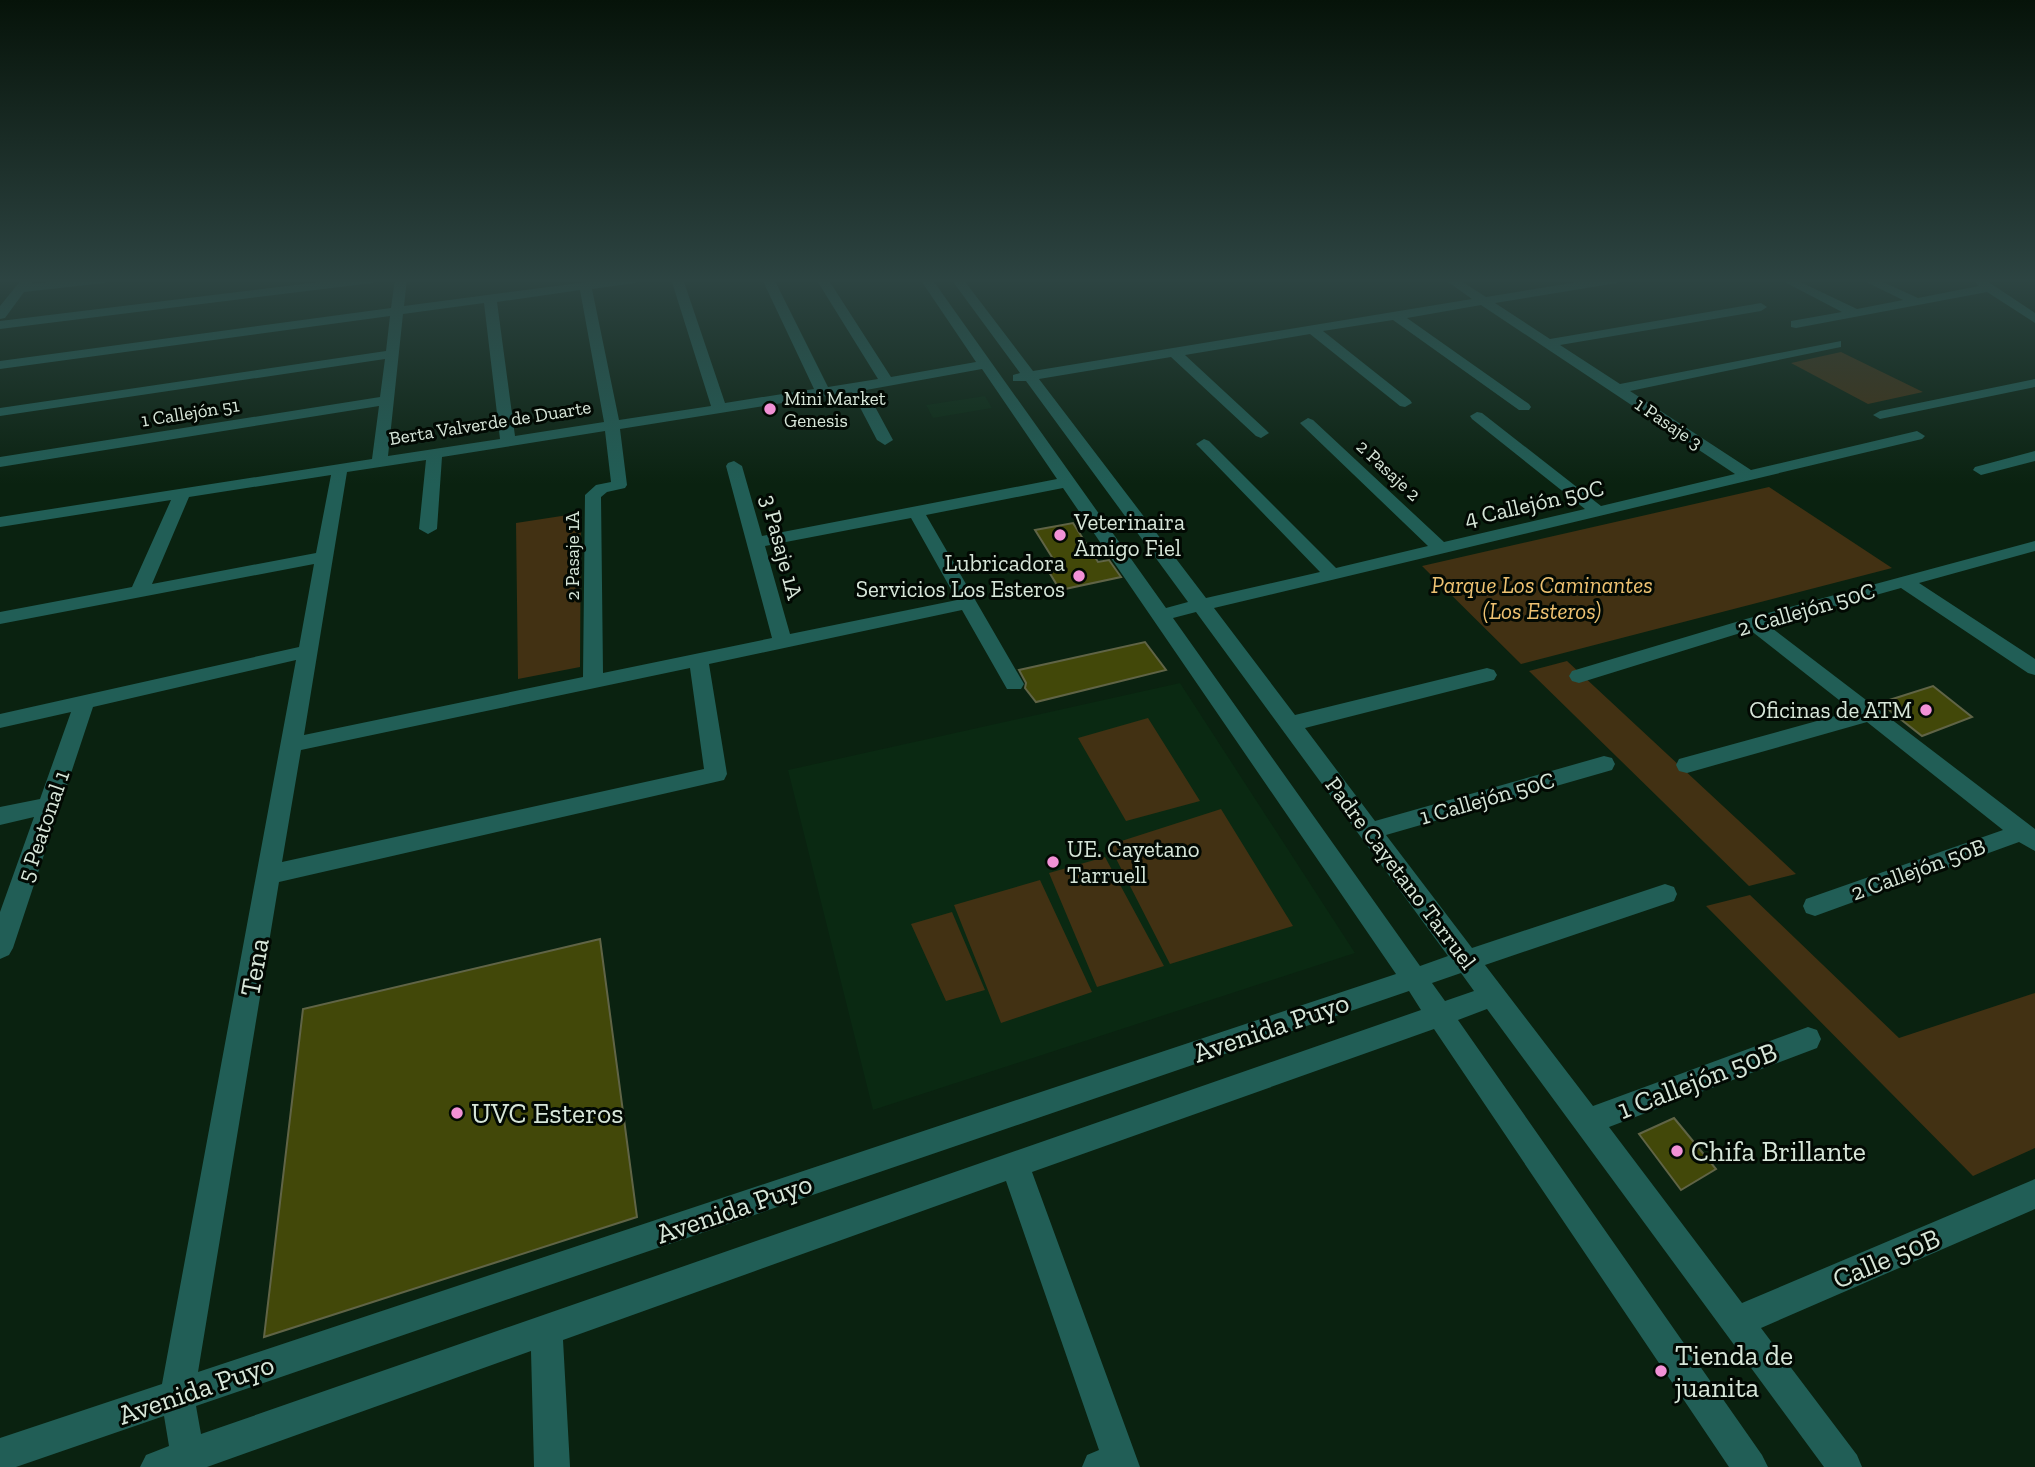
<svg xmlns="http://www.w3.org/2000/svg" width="2035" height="1467" viewBox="0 0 2035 1467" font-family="'Zilla Slab',serif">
<rect width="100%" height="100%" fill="#0a2210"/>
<path fill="#0a2912" d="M985,396L992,408L933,418L926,405Z
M1180,683L1355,953L873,1110L788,770Z"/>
<path fill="#423113" d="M1841,352L1923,392L1868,404L1791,363Z
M1769,487L1892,568L1521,664L1422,566Z
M581,513L580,667L518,679L516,523Z
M1567,661L1796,874L1749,886L1529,671Z
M1148,718L1200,801L1126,821L1078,738Z
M1221,809L1293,926L1170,964L1109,845Z
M1105,857L1164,966L1097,987L1049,873Z
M1040,880L1092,992L1001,1023L954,905Z
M1750,895L1899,1038L2035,993V1148L1973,1176L1706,906Z
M952,912L985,990L946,1001L911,924Z"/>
<path fill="#424809" stroke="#606446" stroke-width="2" d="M1073,523L1098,562L1109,560L1121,577L1060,590L1049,572L1060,570L1035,530Z
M1145,642L1166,670L1036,702L1025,688L1026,683L1019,670Z
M1933,686L1972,717L1922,736L1880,703Z
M600,939L637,1217L264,1337L303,1009Z
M1674,1118L1716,1169L1681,1190L1639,1134Z"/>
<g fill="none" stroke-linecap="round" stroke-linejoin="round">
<path fill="#215e56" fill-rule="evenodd" d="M22,279H34L31,284L75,279H110L104,283L24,292L5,318L0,319V306Z
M344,279H378L372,283L0,329V321Z
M395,279H407L404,306L610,279H641L635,283L592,289L619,420L711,406L671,279H683L725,403L814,389L762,279H774L828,387L878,379L816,279H828L891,377L976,362L920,279H932L1166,608L1188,602L1026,381H1013V375L1020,373L951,279H963L1033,371L1472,299L1444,279H1458L1486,297L1596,279H1623L1617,283L1495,303L1550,339L1761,303L1767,307L1761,311L1560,345L1620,384L1841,341V347L1836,348L1630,391L1751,470L1917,431L1925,436L1922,439L1214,608L1295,715L1487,668L1494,670L1497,675L1494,680L1305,728L1375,821L1604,756L1612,758L1615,764L1612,770L1386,835L1472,948L1665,884L1674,887L1677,894L1674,901L1485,965L1593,1106L1808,1027L1817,1030L1821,1039L1817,1048L1609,1127L1742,1303L2035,1179V1209L1761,1328L1857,1455L1862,1467H1824L1487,1009L1458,1020L1762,1455L1768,1467H1729L1434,1029L1032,1172L1140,1467H1082L1087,1455L1099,1450L1006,1181L563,1340L570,1467H534L531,1351L207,1467H140L146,1455L169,1446L164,1416L16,1467H0V1438L162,1384L296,660L93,707L13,948L9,955L0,959V912L34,817L0,825V807L40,799L71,712L0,728V714L299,647L314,564L0,624V612L132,587L171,500L0,527V517L372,459L379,406L0,467V457L380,397L385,359L0,416V408L386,351L390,316L0,369V361L391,308ZM580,290L604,422L515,436L497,302ZM484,303L500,439L388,456L403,314ZM1481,305L1735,474L1601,506L1482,413L1477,412L1470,416L1472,419L1585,509L1444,542L1313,420L1308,418L1300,423L1303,426L1428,546L1336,568L1209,441L1204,439L1196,444L1199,447L1320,572L1206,598L1039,379L1171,357L1256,436L1261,438L1269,433L1266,430L1185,355L1310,334L1400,406L1405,407L1412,403L1410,400L1323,331L1393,320L1519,410H1529L1531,407L1529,404L1407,318ZM982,369L1057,479L762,536L742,466L734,461L728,463L726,466L772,638L603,673L601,497L607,492L625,488L627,485L620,429L852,392L877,440L885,445L893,440L866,390ZM605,431L611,482L596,485L585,495L583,677L304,735L347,472L426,460L419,529L428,534L437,529L442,457ZM331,475L316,553L152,584L189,497ZM1063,488L1396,974L198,1372L279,882L724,780L727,774L709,664L962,610L1007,689H1021L1024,684L926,515ZM911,518L957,600L790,634L765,546ZM1196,612L1448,956L1420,966L1173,618ZM690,668L704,769L282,862L301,750ZM1461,973L1474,991L1445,1001L1432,983ZM1409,991L1421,1010L201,1434L196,1406Z
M1779,279H1794L1857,309L1903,300L1860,279H1876L1918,298L1979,286L1973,281L1974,279H1984L2035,313V323L1987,292L1796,328L1791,327V321L1842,312Z
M2035,379V387L1880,419L1873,415L1880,411Z
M2035,451V461L1981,475L1973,470L1975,467Z
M2035,541V551L1919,583L2035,659V675L2028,673L1901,588L1768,625L2035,829V851L2019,842L1815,916L1806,913L1803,906L1806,899L2003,830L1867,722L1687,773L1679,771L1676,765L1679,759L1853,711L1750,630L1579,683L1572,681L1569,676L1572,671L1746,619Z"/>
</g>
<linearGradient id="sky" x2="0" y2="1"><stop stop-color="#061309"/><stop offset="0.58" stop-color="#2d4442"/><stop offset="1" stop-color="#2d4442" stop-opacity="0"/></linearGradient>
<rect width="2035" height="484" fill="url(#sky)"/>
<g fill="#f291d6" stroke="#020903" stroke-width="2.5">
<circle cx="770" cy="409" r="7"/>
<circle cx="1060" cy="535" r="7"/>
<circle cx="1079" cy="576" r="7"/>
<circle cx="1926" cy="710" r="7"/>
<circle cx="1053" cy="862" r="7"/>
<circle cx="457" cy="1113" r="7"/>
<circle cx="1677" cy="1151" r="7"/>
<circle cx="1661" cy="1371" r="7"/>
</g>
<g text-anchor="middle" stroke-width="6" stroke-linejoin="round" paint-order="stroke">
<g font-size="19" fill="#d7e6d9" stroke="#020903" text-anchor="start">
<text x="784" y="405">Mini Market<tspan x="784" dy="22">Genesis</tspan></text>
</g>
<g font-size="19" fill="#d7e6d9" stroke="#020903">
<text transform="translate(190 412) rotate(-9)" y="7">1 Callejón 51</text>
<text transform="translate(490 422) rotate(-9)" y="7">Berta Valverde de Duarte</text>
<text transform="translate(1669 423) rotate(34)" y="7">1 Pasaje 3</text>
<text transform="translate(1389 470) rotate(43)" y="7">2 Pasaje 2</text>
<text transform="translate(572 556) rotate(-90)" y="7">2 Pasaje 1A</text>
</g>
<g font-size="23" fill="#d7e6d9" stroke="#020903">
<text transform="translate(1534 503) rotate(-13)" y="8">4 Callejón 50C</text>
<text transform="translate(782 547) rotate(75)" y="8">3 Pasaje 1A</text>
<text transform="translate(1806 609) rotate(-16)" y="8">2 Callejón 50C</text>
<text transform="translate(1487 798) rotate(-16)" y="8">1 Callejón 50C</text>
<text transform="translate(43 826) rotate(-71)" y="8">5 Peatonal 1</text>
<text transform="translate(1918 869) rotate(-20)" y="8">2 Callejón 50B</text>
<text transform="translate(1401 873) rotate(53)" y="8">Padre Cayetano Tarruel</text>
</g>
<g font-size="23" fill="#d7e6d9" stroke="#020903" text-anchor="start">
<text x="1074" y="530">Veterinaira<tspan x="1074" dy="26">Amigo Fiel</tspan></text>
<text x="1065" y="571" text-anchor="end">Lubricadora<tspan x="1065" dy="26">Servicios Los Esteros</tspan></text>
<text x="1912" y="718" text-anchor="end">Oficinas de ATM</text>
<text x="1067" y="857">UE. Cayetano<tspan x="1067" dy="26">Tarruell</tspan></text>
</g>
<g font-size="23" font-style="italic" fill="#eec272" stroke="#020903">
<text x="1542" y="593">Parque Los Caminantes<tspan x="1542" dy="26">(Los Esteros)</tspan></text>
</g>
<g font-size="28" fill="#d7e6d9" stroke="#020903">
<text transform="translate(254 967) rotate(-80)" y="10">Tena</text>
<text transform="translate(1271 1027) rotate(-19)" y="10">Avenida Puyo</text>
<text transform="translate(1697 1080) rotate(-21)" y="10">1 Callejón 50B</text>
<text transform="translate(734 1208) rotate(-19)" y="10">Avenida Puyo</text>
<text transform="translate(1886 1258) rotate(-23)" y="10">Calle 50B</text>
<text transform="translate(196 1389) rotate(-19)" y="10">Avenida Puyo</text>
</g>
<g font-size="28" fill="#d7e6d9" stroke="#020903" text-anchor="start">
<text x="471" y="1123">UVC Esteros</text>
<text x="1691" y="1161">Chifa Brillante</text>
<text x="1675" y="1365">Tienda de<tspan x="1675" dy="32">juanita</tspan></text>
</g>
</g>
</svg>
